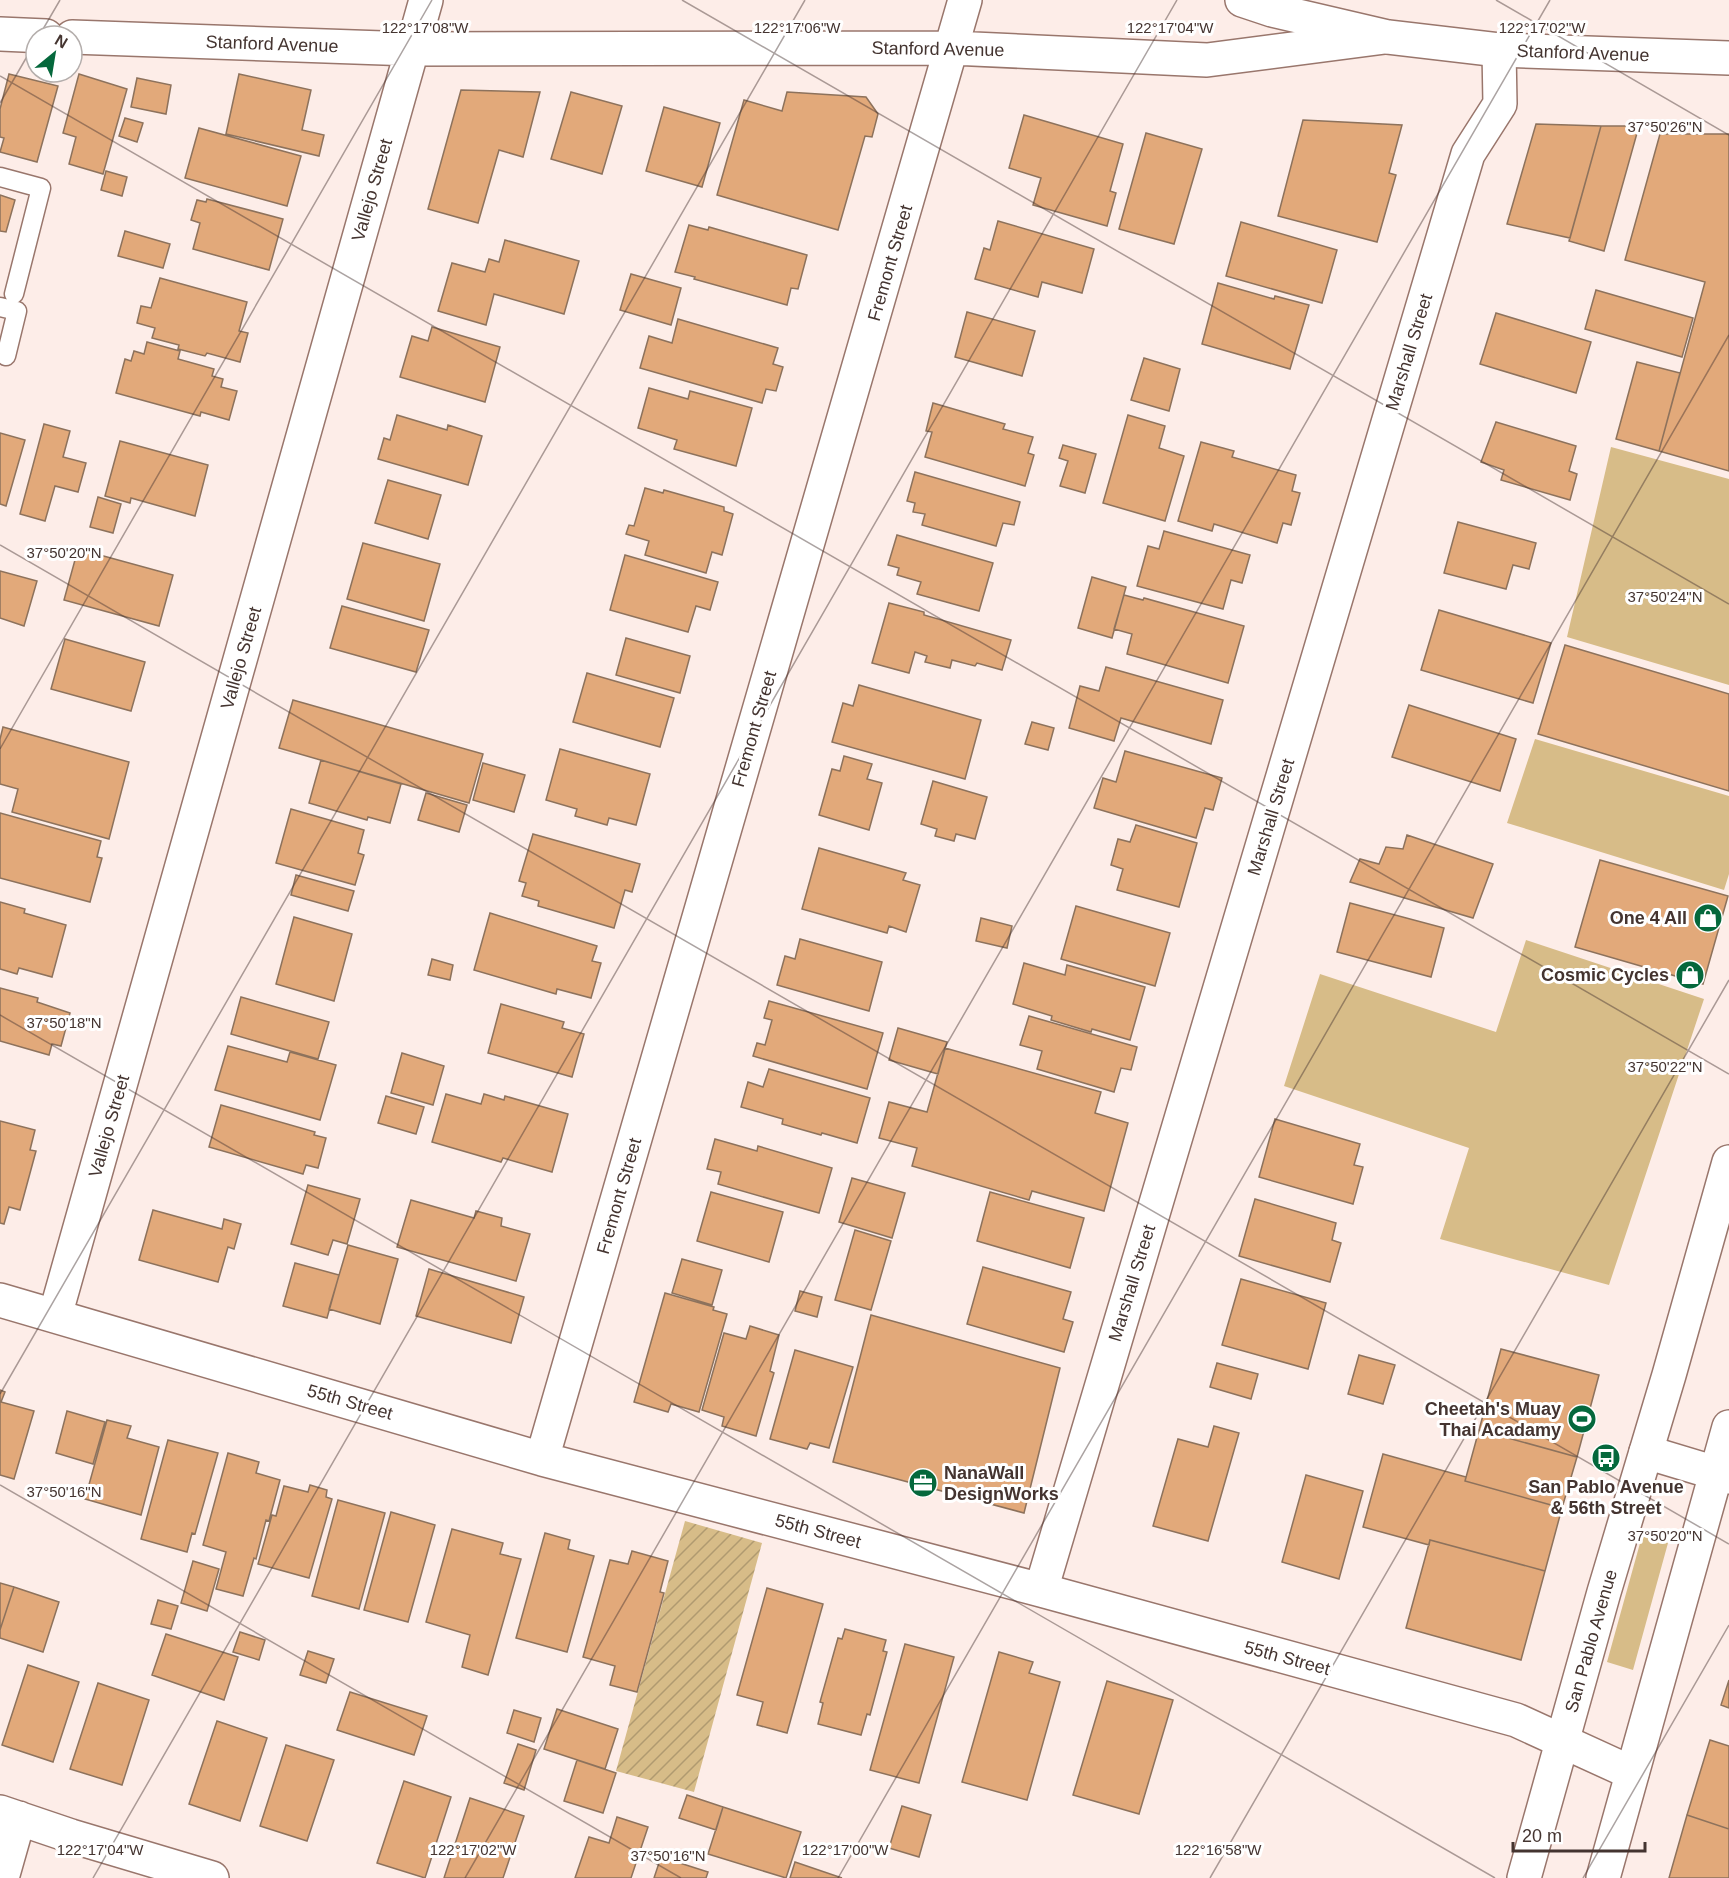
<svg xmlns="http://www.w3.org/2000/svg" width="1729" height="1878" viewBox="0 0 1729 1878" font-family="Helvetica,sans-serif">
<defs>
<pattern id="garden-furrows" width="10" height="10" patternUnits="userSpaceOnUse" patternTransform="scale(1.5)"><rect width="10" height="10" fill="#d7bc88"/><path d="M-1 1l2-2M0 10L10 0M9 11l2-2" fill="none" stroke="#b09a70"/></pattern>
</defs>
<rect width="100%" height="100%" fill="#fdede8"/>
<path fill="#d7bc88" d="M1611,447L1729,479V685L1567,637Z
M1535,739L1729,796V874L1724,890L1507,823Z
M1526,940L1704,999L1609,1285L1440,1239L1469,1148L1284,1086L1320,974L1496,1032Z
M1642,1536L1668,1543L1633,1670L1607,1662Z"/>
<path fill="url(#garden-furrows)" d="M685,1521L762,1543L694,1792L616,1771Z"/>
<path fill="#e2a97a" stroke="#8d725c" stroke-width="1.5" d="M9,74L58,86L37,162L0,152L4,138L0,137V109Z
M79,74L127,89L103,174L69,164L76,137L63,133Z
M239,74L311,90L302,130L324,135L319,156L226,134Z
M137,78L171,85L166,114L131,107Z
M461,90L540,92L523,157L499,150L478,223L428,209Z
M571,92L622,106L602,174L551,159Z
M787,92L866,97L878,114L872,137L865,136L838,230L717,195L744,100L782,111Z
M664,107L720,123L702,187L646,171Z
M1024,115L1123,144L1110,191L1116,193L1107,226L1033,205L1041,178L1009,168Z
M125,118L143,123L137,142L119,136Z
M1303,120L1402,125L1389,173L1396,175L1377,242L1278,216Z
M1536,124L1601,126L1570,238L1507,224Z
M1601,126H1639L1604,251L1569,241Z
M199,128L301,156L287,206L185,178Z
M1146,133L1202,149L1174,244L1119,229Z
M1660,134H1729V471L1659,451L1705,282L1625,260Z
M106,171L127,177L122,196L101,190Z
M0,195L15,200L6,232L0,231Z
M207,199L283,219L269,270L193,249L200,223L191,220L197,200L206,202Z
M998,221L1094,249L1082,293L1042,282L1038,297L975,279L984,248L990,250Z
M1241,222L1337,250L1322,303L1226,276Z
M689,225L708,230L709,227L807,255L798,289L791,288L787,305L694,279L695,277L675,272Z
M125,231L170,244L163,268L118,256Z
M505,240L579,261L564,314L494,294L486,325L438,311L452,263L485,272L489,259L499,262Z
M631,274L681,288L671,325L620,310Z
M160,278L247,302L239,331L248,333L240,362L207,353L205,356L178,349L179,345L152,338L155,328L137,323L141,306L151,308Z
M1218,283L1274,299L1275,296L1309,305L1290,369L1202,344Z
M1596,290L1693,318L1682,357L1585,329Z
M967,312L1035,331L1022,376L955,357Z
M1496,313L1591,342L1576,393L1480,364Z
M678,319L778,348L773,364L783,367L776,391L766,389L762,403L640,368L649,336L672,343Z
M432,327L500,347L485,402L400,377L412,336L428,341Z
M147,342L180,351L178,359L214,369L212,376L223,379L221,387L237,391L229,420L201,412L200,416L116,393L125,359L131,361L134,351L144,354Z
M1144,358L1180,369L1169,411L1131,400Z
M1637,362L1680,373L1659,451L1616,439Z
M649,388L688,399L690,391L752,408L736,466L674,449L677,440L638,428Z
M933,403L1005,424L1003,429L1033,437L1028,453L1034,455L1025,486L925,457L932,432L926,431Z
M397,415L447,430L448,425L482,436L468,485L378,459L384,438L390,440Z
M1128,415L1165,426L1159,448L1184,456L1165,521L1103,503Z
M1496,422L1576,446L1569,471L1577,474L1570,500L1501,480L1504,470L1481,462Z
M44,424L70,431L63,457L86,463L78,492L55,486L45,521L20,514Z
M0,433L25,440L6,506L0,504Z
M120,441L208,465L195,516L131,498L130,503L105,496Z
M1201,442L1234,451L1232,457L1296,475L1292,491L1300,493L1291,525L1283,523L1277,543L1214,524L1212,531L1178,521Z
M1063,445L1096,454L1085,493L1060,486L1068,461L1059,458Z
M915,472L1020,502L1014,525L1003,523L996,546L922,525L925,514L913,512L915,503L907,501Z
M388,480L441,495L428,539L375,523Z
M645,488L663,493L664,490L724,507V511L733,514L722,555L712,552L706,573L645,555L649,541L626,534L629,525L634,526Z
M98,497L121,504L113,533L90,527Z
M1458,522L1536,543L1529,569L1513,565L1506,589L1444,573Z
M1164,531L1250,555L1242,583L1231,580L1223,609L1137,586L1148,546L1159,549Z
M897,535L993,563L979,611L917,594L921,582L897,575L899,568L888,565Z
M363,543L440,564L424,621L347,599Z
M78,549L173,575L159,626L64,600Z
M625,555L718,582L710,610L696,606L688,632L610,610Z
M0,571L37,581L24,626L0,618Z
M1092,577L1126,587L1112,638L1078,628Z
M1124,595L1143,600L1144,598L1244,626L1228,683L1127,654L1132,634L1114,629Z
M889,603L924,612V615L1011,640L1002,670L977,663L975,666L952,660L950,668L925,662L927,656L915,652L909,673L872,663Z
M342,606L429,630L416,672L330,648Z
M1439,610L1551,643L1533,703L1421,670Z
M626,638L690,656L680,693L616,675Z
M65,639L145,662L131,711L51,689Z
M1565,645L1729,694V791L1538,734Z
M1106,667L1223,700L1211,744L1121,718L1114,741L1069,728L1080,686L1099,691Z
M587,673L674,698L660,747L573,722Z
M859,685L981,720L965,779L832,742L843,703L853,706Z
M293,700L483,754L469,803L279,748Z
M1409,705L1516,739L1500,791L1392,757Z
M1032,722L1054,728L1048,750L1025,744Z
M3,727L129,762L109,839L12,812L18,789L0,784V739Z
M560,749L650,774L636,825L609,818L607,825L575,816L577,809L546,800Z
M1125,751L1222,778L1213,810L1205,808L1196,838L1094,808L1103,778L1116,782Z
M844,756L872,764L867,779L882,783L869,830L819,815L832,769L840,771Z
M321,760L401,784L390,823L368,817L367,820L309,803Z
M483,763L525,775L514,812L473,800Z
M933,781L987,797L975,839L956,834L954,841L935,836L937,829L921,824Z
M426,793L467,805L459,832L418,820Z
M291,809L364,830L358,853L364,855L355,885L276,863Z
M0,813L101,841L97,857L102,858L90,902L0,878Z
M1136,825L1197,843L1179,907L1117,890L1123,869L1111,865L1118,839L1130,842Z
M533,834L640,864L632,892L625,890L614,928L538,906L539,901L522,896L526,883L519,881Z
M1407,835L1493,864L1473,918L1350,882L1360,859L1379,864L1386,847L1403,849Z
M819,848L906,873L903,880L920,885L906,932L889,926L887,933L802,909Z
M1600,860L1728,896L1703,984L1575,947Z
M296,875L354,891L348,911L291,895Z
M0,902L25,909L24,913L66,925L52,977L19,968L17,974L0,969Z
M1350,903L1444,928L1431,977L1337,952Z
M1076,906L1170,933L1155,986L1061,959Z
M490,913L597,946L592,961L601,963L591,998L557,989L556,994L474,970Z
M294,917L352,934L334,1001L276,984Z
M981,918L1012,926L1007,948L976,941Z
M800,939L882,962L869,1011L777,985L785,956L795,959Z
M432,959L453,965L450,980L428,975Z
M1024,963L1065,975L1067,965L1145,987L1130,1040L1092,1029L1091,1032L1051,1020L1052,1016L1013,1004Z
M0,988L38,998L37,1002L70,1013L61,1046L52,1044L49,1055L0,1041Z
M241,997L329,1022L318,1059L231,1034Z
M769,1001L883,1033L867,1089L753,1056L757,1043L765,1045L772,1020L764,1018Z
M501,1004L564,1022L562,1028L584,1034L572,1077L488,1053Z
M1029,1016L1137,1047L1131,1070L1121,1068L1114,1092L1037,1069L1042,1051L1020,1045Z
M898,1028L947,1042L938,1074L889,1060Z
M228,1046L287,1062L290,1052L336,1065L320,1120L215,1090Z
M945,1048L1101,1092L1095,1113L1128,1123L1104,1211L1032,1191L1029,1200L912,1166L917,1148L879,1138L889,1102L927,1112Z
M402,1053L444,1066L433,1105L391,1093Z
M769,1069L870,1098L857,1143L822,1133L821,1135L782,1124L783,1119L741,1107L748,1082L763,1087Z
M446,1094L481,1104L484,1094L504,1100L505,1096L568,1114L552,1172L503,1158L501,1162L432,1142Z
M386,1096L424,1107L416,1134L378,1123Z
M221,1105L315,1132L314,1135L326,1138L318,1168L306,1165L303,1174L209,1147Z
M1275,1119L1360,1144L1354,1165L1363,1167L1353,1204L1259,1177Z
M0,1121L35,1130L30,1150L36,1151L20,1210L9,1207L4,1224L0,1223Z
M715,1139L757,1151L758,1146L832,1168L819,1213L718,1184L721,1172L707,1169Z
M852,1178L905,1193L892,1238L839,1222Z
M308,1185L360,1199L347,1244L333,1240L328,1255L291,1244Z
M711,1192L783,1212L769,1262L697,1241Z
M990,1192L1084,1218L1070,1268L977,1241Z
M1255,1199L1336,1223L1332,1240L1341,1243L1330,1282L1239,1256Z
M411,1200L474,1218L476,1211L502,1218L501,1226L530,1234L516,1281L397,1247Z
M153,1210L222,1229L224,1219L241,1224L234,1249L228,1247L218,1282L139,1260Z
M855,1230L891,1241L871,1310L835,1300Z
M348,1245L398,1259L380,1324L329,1309Z
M682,1259L722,1270L712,1305L672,1293Z
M295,1263L339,1275L327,1318L283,1306Z
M983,1267L1071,1292L1063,1319L1073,1322L1064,1352L967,1324Z
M429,1269L524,1297L511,1343L416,1316Z
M1241,1279L1326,1303L1308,1369L1222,1345Z
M800,1291L822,1297L817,1317L795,1311Z
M665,1293L714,1307L713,1310L727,1314L699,1412L671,1404L668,1412L634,1402Z
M871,1315L1060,1368L1024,1513L833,1462Z
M750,1326L779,1335L770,1371L774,1373L756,1436L722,1426L724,1417L702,1410L724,1333L746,1339Z
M1501,1349L1599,1375L1577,1457L1479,1430Z
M795,1350L853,1367L829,1448L810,1443L807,1449L770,1439Z
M1359,1355L1395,1365L1383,1404L1348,1394Z
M1217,1363L1258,1374L1251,1399L1210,1387Z
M0,1390L5,1392L1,1402L34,1411L14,1479L0,1475Z
M67,1411L105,1422L93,1464L56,1453Z
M107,1420L131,1426L127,1438L159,1447L141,1515L85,1499Z
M1214,1426L1239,1433L1208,1541L1153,1526L1178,1439L1208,1447Z
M1479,1430L1577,1457L1562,1508L1465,1481Z
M168,1440L218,1453L195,1534L192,1533L187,1552L141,1539Z
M228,1453L259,1462L256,1473L280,1480L269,1521L266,1520L256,1559L254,1558L243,1596L216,1589L226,1552L203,1545Z
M1383,1454L1466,1477L1465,1481L1562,1508L1545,1571L1430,1540L1429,1545L1363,1527Z
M1306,1475L1363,1491L1339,1579L1282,1562Z
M310,1485L327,1490L326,1497L332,1499L309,1578L258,1564L272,1515L276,1516L284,1486L308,1492Z
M338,1500L385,1513L359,1609L312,1596Z
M391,1512L435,1525L408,1622L364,1610Z
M452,1529L503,1543L500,1554L521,1559L488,1675L462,1667L470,1635L426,1622Z
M545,1533L570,1540L568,1549L594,1556L567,1652L516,1638Z
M1430,1540L1545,1571L1521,1660L1406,1628Z
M632,1551L668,1561L660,1592L664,1593L637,1692L610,1685L615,1666L583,1657L610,1560L628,1564Z
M193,1561L219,1569L207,1611L181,1603Z
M0,1583L14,1587L0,1630Z
M14,1587L59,1602L43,1652L0,1638V1630Z
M767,1588L823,1604L787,1733L757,1725L763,1702L737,1695Z
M158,1600L178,1606L171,1629L151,1624Z
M845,1629L886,1640L883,1651L887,1652L870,1715L867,1714L861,1735L818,1724L823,1703L820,1702L838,1638L842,1639Z
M240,1632L265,1640L259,1660L233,1652Z
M166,1634L238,1657L224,1700L152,1675Z
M905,1644L954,1657L919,1783L870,1770Z
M308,1651L334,1659L326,1683L300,1675Z
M999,1652L1033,1662L1029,1673L1060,1682L1027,1800L962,1782Z
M28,1665L79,1682L53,1762L2,1745Z
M1729,1680V1708L1721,1705Z
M1107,1681L1173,1700L1139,1814L1073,1795Z
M98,1683L149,1700L122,1785L70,1769Z
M350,1692L427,1716L414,1755L337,1730Z
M557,1709L618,1729L605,1769L544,1749Z
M514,1710L541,1718L534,1742L507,1733Z
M217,1721L267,1738L240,1821L189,1804Z
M1710,1740L1729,1746V1829L1687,1815Z
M518,1744L536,1750L524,1790L504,1783Z
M286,1745L334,1760L307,1841L260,1826Z
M577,1760L616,1773L603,1813L564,1801Z
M404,1781L451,1797L425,1878L377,1863Z
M687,1795L723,1807L716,1830L679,1818Z
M470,1798L524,1816L503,1878H444Z
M902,1806L931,1815L919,1857L889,1848Z
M723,1807L801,1832L786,1878L708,1854Z
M1687,1815L1729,1829V1878H1669Z
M617,1817L648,1827L631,1878H575L589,1837L609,1843Z
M661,1857L708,1872L706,1878H654Z
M795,1862L842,1878H790Z"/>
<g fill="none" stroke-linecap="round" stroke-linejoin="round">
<g stroke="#99766c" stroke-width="21">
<path id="service" d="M0,177L41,188L14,294
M0,307L17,311L6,356"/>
</g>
<g stroke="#99766c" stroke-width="36">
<path id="minor" d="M0,34L46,36
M72,37L412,49L952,48L1207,60L1385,37
M0,1300L542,1459L1041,1590L1516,1720L1632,1773
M55,1316L426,0
M1646,1452L1729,1477
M542,1459L965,0
M1041,1590L1468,154L1500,104L1499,50
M0,1812L71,1836L212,1878
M2,1878L19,1818"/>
</g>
<g stroke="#99766c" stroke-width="36">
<path id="secondary" d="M1242,0L1272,10L1388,37L1499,50L1729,58"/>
</g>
<g stroke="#99766c" stroke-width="36">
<path id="primary" d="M1524,1878L1604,1592L1669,1375L1729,1162
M1603,1878L1729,1427"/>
</g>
<use href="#service" stroke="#fff" stroke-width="18"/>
<use href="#minor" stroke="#fff" stroke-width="33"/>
<use href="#secondary" stroke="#fff" stroke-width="33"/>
<use href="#primary" stroke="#fff" stroke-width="33"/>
</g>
<path fill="none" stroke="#443430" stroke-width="1.5" stroke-opacity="0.45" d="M682,0L1729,604M1496,0L1729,135M39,36L60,0M0,76L1729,1074M0,103L36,41M0,545L1729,1544M0,749L432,0M0,1015L1495,1878M0,1394L805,0M0,1485L681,1878M93,1878L1177,0M465,1878L1550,0M838,1878L1729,335M1210,1878L1729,980M1583,1878L1729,1625"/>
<defs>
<g id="shop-disc" transform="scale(1.5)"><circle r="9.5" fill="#05683c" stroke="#fff"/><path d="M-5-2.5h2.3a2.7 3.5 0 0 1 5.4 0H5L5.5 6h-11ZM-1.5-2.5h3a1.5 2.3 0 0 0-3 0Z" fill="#fff"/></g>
<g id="stadium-disc" transform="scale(1.5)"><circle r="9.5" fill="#05683c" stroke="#fff"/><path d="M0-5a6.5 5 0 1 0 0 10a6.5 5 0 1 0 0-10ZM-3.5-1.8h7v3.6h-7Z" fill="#fff"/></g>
<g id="bus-disc" transform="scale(1.5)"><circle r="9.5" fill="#05683c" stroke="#fff"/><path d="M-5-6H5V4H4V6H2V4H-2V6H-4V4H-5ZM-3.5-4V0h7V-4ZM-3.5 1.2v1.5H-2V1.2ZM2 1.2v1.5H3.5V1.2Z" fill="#fff"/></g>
<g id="office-disc" transform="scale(1.5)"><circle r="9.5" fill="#05683c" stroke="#fff"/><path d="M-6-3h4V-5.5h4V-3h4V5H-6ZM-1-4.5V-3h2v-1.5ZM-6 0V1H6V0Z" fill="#fff"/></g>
</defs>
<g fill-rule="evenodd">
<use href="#shop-disc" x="1708" y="918"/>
<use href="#shop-disc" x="1690" y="975"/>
<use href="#stadium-disc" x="1582" y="1419"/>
<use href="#bus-disc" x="1606" y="1458"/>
<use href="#office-disc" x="923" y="1483"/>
</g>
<g text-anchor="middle" stroke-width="6" stroke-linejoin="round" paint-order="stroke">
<g font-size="18" fill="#443430" stroke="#fff">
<text transform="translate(272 44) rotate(2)" y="6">Stanford Avenue</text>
<text transform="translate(938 49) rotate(1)" y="6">Stanford Avenue</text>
<text transform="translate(1583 53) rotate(2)" y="6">Stanford Avenue</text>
<text transform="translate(372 190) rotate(-74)" y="6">Vallejo Street</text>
<text transform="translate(890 263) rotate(-74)" y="6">Fremont Street</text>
<text transform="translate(1409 352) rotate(-73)" y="6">Marshall Street</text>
<text transform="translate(241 658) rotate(-74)" y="6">Vallejo Street</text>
<text transform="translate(754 729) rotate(-74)" y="6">Fremont Street</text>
<text transform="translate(1271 817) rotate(-73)" y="6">Marshall Street</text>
<text transform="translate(109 1126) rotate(-74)" y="6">Vallejo Street</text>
<text transform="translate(619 1196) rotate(-74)" y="6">Fremont Street</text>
<text transform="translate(1132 1283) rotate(-73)" y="6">Marshall Street</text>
<text transform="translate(350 1402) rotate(16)" y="6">55th Street</text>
<text transform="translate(818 1531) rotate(15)" y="6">55th Street</text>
<text transform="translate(1591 1641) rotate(-74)" y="6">San Pablo Avenue</text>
<text transform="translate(1287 1658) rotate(15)" y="6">55th Street</text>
</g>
<g font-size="18" font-weight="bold" fill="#443430" stroke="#fff" text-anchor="end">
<text x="1687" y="924">One 4 All</text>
<text x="1669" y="981">Cosmic Cycles</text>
<text x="1561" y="1415">Cheetah's Muay<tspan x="1561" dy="21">Thai Acadamy</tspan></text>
<text x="944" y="1479" text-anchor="start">NanaWall<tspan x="944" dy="21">DesignWorks</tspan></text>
<text x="1606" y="1493" text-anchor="middle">San Pablo Avenue<tspan x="1606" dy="21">&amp; 56th Street</tspan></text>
</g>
</g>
<g font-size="15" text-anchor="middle" fill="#443430" stroke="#fff" stroke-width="6" stroke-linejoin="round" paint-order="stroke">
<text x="797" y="33">122°17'06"W</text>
<text x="425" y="33">122°17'08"W</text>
<text x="1170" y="33">122°17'04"W</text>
<text x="1542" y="33">122°17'02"W</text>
<text x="1665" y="132">37°50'26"N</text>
<text x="64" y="558">37°50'20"N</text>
<text x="1665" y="602">37°50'24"N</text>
<text x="64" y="1028">37°50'18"N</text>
<text x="1665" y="1072">37°50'22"N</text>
<text x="64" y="1497">37°50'16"N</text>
<text x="1665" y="1541">37°50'20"N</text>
<text x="100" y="1855">122°17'04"W</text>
<text x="473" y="1855">122°17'02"W</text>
<text x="845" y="1855">122°17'00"W</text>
<text x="1218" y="1855">122°16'58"W</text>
<text x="668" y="1861">37°50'16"N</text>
</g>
<g transform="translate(54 54) rotate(30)"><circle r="28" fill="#ffffff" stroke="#b4aeac" stroke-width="1.5"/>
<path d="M0-4.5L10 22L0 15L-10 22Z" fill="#05683c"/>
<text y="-9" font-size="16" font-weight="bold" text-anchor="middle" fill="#443430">N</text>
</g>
<path d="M1513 1842v9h132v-9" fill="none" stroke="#443430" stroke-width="3"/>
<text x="1522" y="1842" font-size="18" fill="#443430" stroke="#ffffff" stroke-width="4.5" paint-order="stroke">20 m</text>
</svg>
